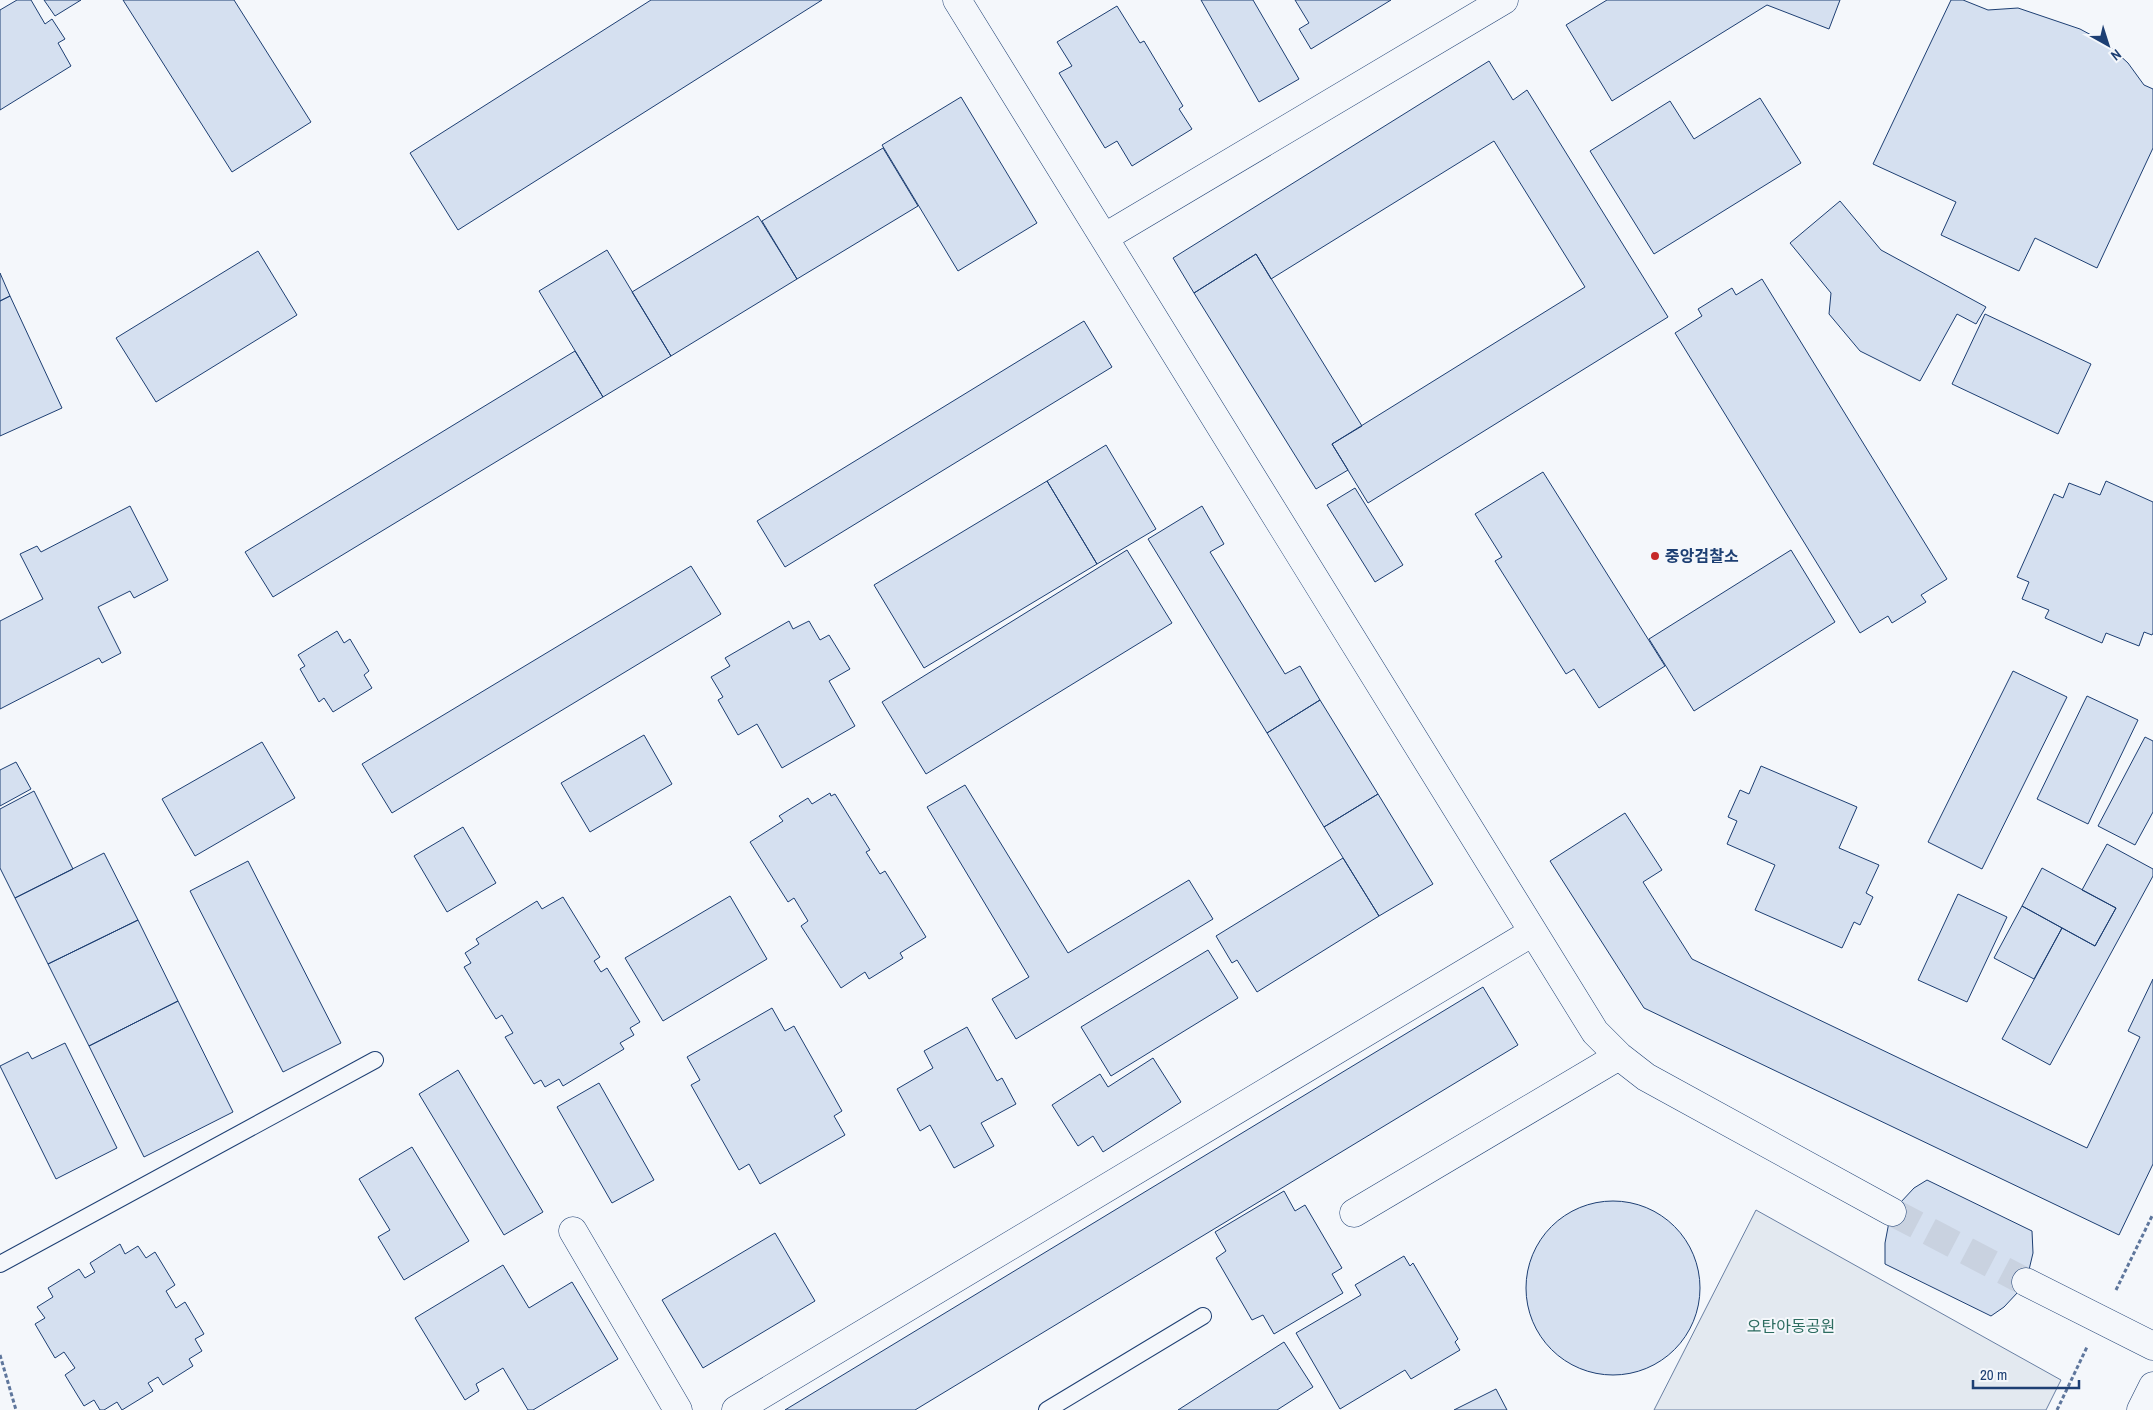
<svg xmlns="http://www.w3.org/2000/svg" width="2153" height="1410" viewBox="0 0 2153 1410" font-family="'Archivo Narrow','Noto Sans KR',sans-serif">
<rect width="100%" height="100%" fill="#f4f7fb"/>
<path fill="#e3e9f0" stroke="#687fa3" d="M1756,1210L2061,1380L2046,1410H1654Z"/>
<path fill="#d5e0f0" stroke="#1d3f73" d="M17,0H31L45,24L52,19L65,39L58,43L71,66L0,110V10Z
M44,0H81L55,16Z
M123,0H234L311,122L232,172Z
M651,0H822L458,230L410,153Z
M1201,0H1253L1299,79L1259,102Z
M1295,0H1391L1311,49L1299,29L1309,23Z
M1607,0H1840L1829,29L1767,5L1612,101L1566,25Z
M1951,0H1963L1988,10L2018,8L2080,29L2106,43L2128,63L2144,85L2153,89V148L2097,268L2035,238L2019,271L1941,235L1956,202L1873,164Z
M1117,6L1140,43L1144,41L1183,106L1179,109L1192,129L1132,166L1117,141L1105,148L1059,73L1072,66L1057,42Z
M1489,61L1513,100L1527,90L1668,317L1368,503L1332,444L1585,287L1494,141L1271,279L1256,254L1194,293L1173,258Z
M961,97L1037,223L958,271L882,145Z
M1760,98L1801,163L1654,254L1590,151L1670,101L1694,139Z
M883,148L918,206L797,279L762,221Z
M1840,201L1881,250L1986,307L1976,324L1957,314L1920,381L1860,351L1829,314L1831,293L1790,243Z
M758,216L797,279L671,356L632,292Z
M607,250L671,356L603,397L539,291Z
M258,251L297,315L156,402L116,338Z
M1256,254L1362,426L1332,444L1348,470L1316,489L1194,293Z
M0,273L10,296L0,301Z
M1762,279L1947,579L1921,595L1926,602L1892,623L1888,616L1860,633L1675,333L1702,316L1698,309L1732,288L1736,295Z
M10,296L62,408L0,436V301Z
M1985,314L2091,364L2058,434L1952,384Z
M1084,321L1112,367L785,567L757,521Z
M575,351L603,397L273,597L245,552Z
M1106,445L1156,529L1097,564L1047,481Z
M1543,472L1665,666L1599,708L1574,669L1566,674L1495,561L1502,557L1475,514Z
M1047,481L1097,564L924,668L874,585Z
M2106,481L2153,502V633L2152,635L2144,632L2139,646L2106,633L2102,643L2045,618L2049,610L2022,599L2029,582L2017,577L2054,494L2063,498L2069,483L2100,495Z
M1355,488L1403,565L1375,582L1327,505Z
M130,506L168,580L134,598L130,591L98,607L121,653L102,663L99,658L0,709V621L43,599L20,554L37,546L41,552Z
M1202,506L1224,544L1210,552L1285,674L1300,666L1320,700L1267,733L1148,539Z
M1127,550L1172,623L926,774L882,702Z
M1791,550L1835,622L1694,711L1649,639Z
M691,566L721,614L392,813L362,764Z
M789,621L793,629L809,621L820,640L829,635L850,669L829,681L855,726L782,768L757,724L738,735L718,700L723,697L711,677L730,666L725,658Z
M337,631L344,643L350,639L369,671L364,675L372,688L333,712L324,698L319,702L300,669L305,666L298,655Z
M2013,671L2067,697L1982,869L1928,842Z
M2087,696L2138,720L2088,824L2037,799Z
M1320,700L1378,794L1324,827L1267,733Z
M644,735L672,784L590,832L561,783Z
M2145,737L2153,741V812L2135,845L2098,826Z
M262,742L295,798L195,856L162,799Z
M16,762L31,789L0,806V770Z
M1761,766L1857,807L1839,848L1879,865L1866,893L1873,897L1860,925L1854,922L1842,948L1755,910L1775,865L1727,844L1737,821L1728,817L1740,790L1749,794Z
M965,785L1068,953L1189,880L1213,919L1016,1039L992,999L1029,977L927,807Z
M34,791L73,869L15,898L0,868V809Z
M830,793L831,796L835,794L870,850L866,852L880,874L885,871L926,937L900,953L903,958L869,979L865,972L841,988L801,926L808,921L794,898L788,902L750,842L783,821L779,816L808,798L812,804Z
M1378,794L1433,884L1379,916L1324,827Z
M1625,813L1662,870L1643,882L1692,959L2087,1148L2140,1037L2128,1031L2153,979V1164L2119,1235L1644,1008L1550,861Z
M463,827L496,883L447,912L414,856Z
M2107,844L2153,869V876L2050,1065L2002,1039L2062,928L2095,946L2116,908L2082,890Z
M104,853L138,920L48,964L15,898Z
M1343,858L1379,916L1257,992L1237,960L1232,963L1216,936Z
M248,861L341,1043L283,1072L190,891Z
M2042,868L2116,908L2095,946L2022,906Z
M1958,894L2007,917L1967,1002L1918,980Z
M730,896L767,959L663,1021L625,958Z
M563,897L600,957L594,961L601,972L607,968L640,1022L630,1028L634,1035L620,1043L624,1049L563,1086L559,1079L545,1087L541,1080L534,1084L505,1037L513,1033L502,1015L496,1019L464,967L471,963L465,953L479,944L476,939L537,901L542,909Z
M2022,906L2062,928L2034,979L1994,958Z
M138,920L178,1001L89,1046L48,964Z
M1208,950L1238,998L1111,1076L1081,1027Z
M1483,987L1518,1045L915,1410H785Z
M178,1001L233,1112L144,1157L89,1046Z
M772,1008L785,1031L794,1026L842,1111L834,1116L845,1135L760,1184L749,1164L739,1170L691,1085L700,1080L687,1057Z
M967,1027L997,1081L1002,1078L1016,1104L981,1123L994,1146L954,1168L930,1125L920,1131L897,1089L933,1068L924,1051Z
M65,1043L117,1148L56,1179L0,1066L28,1052L32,1059Z
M1153,1058L1181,1102L1103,1152L1093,1136L1078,1146L1052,1105L1100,1074L1108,1087Z
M458,1070L543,1212L504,1235L419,1094Z
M599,1083L654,1180L612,1203L557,1107Z
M412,1147L469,1241L404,1280L378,1237L390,1230L359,1179Z
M1927,1180L2032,1231L2033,1253L2028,1274L2018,1292L2004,1307L1991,1316L1885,1264V1243L1889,1222L1900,1203L1914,1188Z
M1284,1191L1295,1211L1305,1205L1342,1268L1332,1274L1343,1293L1274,1334L1263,1315L1252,1320L1216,1258L1226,1251L1215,1232Z
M1526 1288a87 87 0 1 1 174 0a87 87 0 1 1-174 0Z
M775,1233L815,1301L703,1368L662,1300Z
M120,1244L125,1254L138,1246L146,1258L155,1252L175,1285L166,1291L176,1308L185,1302L204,1334L195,1339L202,1351L189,1359L193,1366L163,1385L158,1377L148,1383L153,1391L122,1410L117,1402L104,1410H100L94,1400L84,1406L65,1375L75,1368L64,1352L55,1358L35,1324L45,1318L37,1307L53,1297L48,1288L79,1269L85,1278L95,1272L90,1263Z
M1404,1256L1410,1266L1413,1263L1458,1339L1455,1342L1460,1350L1411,1379L1405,1370L1340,1409L1296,1333L1361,1295L1355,1285Z
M503,1265L529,1308L572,1282L618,1359L533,1410H528L503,1368L476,1384L479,1391L465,1400L415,1318Z
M1284,1342L1313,1387L1277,1410H1178Z
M1496,1389L1507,1410H1454Z"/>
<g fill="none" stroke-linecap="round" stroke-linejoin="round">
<path stroke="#c9d2e0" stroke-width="28" stroke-dasharray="28 14" stroke-linecap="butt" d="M1892,1212L2026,1282"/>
<g stroke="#1d3f73" stroke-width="18">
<path id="service" d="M0,1264L375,1060
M1047,1410L1203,1316"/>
</g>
<g stroke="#1d3f73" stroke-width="29">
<path id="minor" d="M957,0L1595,1032L1619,1056L1646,1077L1892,1212
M1105,237L1504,0
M1354,1213L1619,1056
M573,1231L678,1410
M2026,1282L2153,1346
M736,1410L1533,932"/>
</g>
<g stroke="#1d3f73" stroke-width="29">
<path id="primary" d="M2141,1410L2153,1386"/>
</g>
<path stroke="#5e769c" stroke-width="3" stroke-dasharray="4 2.5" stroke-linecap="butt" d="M2116,1290L2153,1214
M0,1355L16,1410
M2057,1410L2087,1347"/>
<use href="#service" stroke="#f4f7fb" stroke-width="16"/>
<use href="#minor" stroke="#f4f7fb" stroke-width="28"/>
<use href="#primary" stroke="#f4f7fb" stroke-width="28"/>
</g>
<circle fill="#c62828" stroke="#f4f7fb" stroke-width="2" cx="1655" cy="556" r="5"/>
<g text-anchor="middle" stroke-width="4" stroke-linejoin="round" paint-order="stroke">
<g font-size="16" font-weight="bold" fill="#1d3f73" stroke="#f4f7fb" text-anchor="start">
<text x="1665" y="562">중앙검찰소</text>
</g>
<g font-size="16" fill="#2c6c60" stroke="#f4f7fb">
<text x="1791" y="1332">오탄아동공원</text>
</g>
</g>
<g transform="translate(2108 45) rotate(141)" stroke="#f4f7fb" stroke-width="4" paint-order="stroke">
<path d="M0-4L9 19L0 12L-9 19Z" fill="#1d3f73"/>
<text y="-8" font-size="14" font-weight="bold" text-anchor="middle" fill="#1d3f73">N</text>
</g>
<path d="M1973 1380v8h106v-8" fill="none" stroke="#1d3f73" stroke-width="2.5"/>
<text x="1980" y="1380" font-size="15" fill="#1d3f73" stroke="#f4f7fb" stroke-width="4" paint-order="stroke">20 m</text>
</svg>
